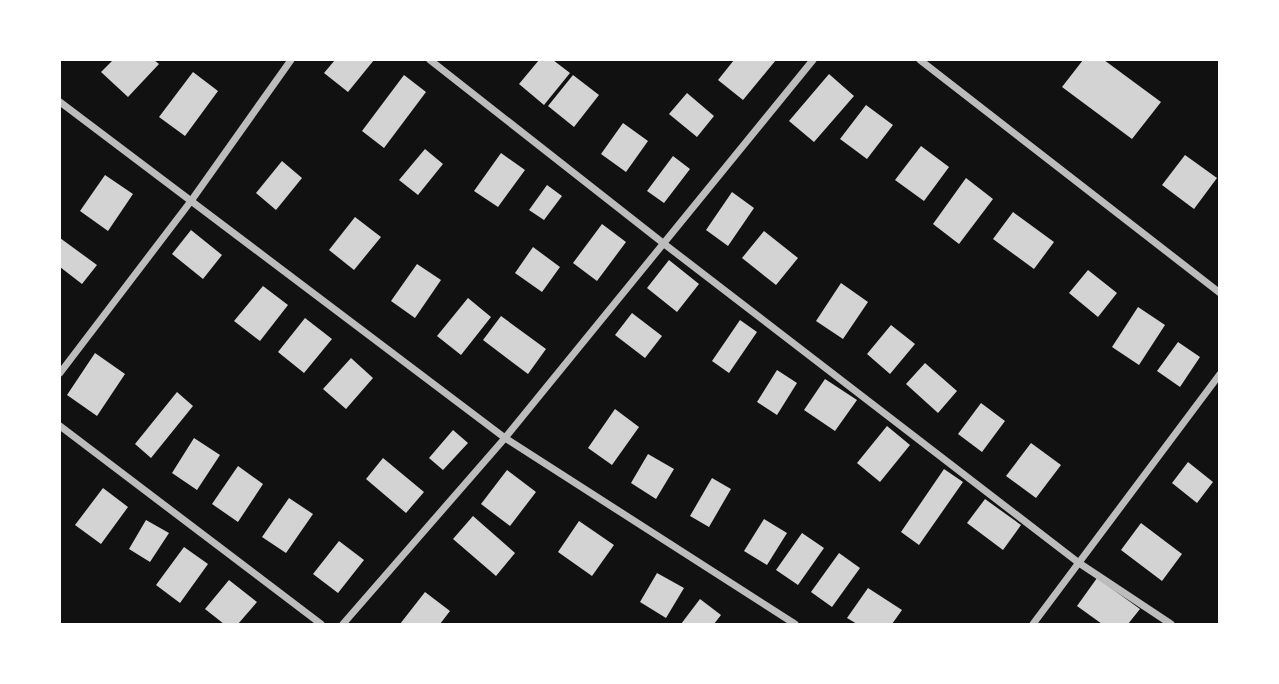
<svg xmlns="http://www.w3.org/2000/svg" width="1279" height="684" viewBox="0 0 1279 684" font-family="'Roboto Serif',serif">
<rect width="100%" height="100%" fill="#111"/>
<path fill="#d3d3d3" d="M113,60H154L159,64L128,97L101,72Z
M335,60H374L348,92L324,73Z
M539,60H553L570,73L544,105L519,84Z
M734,60H776L743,100L718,80Z
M1083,60H1104L1161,102L1132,139L1062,87Z
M193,72L218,91L185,136L159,117Z
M829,74L854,96L814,142L789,121Z
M404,75L426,92L384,148L362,131Z
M573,75L599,95L574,127L548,106Z
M687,93L714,116L697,137L669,114Z
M866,105L893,125L867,159L840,139Z
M623,123L648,141L626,172L601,154Z
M921,146L949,167L924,201L895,180Z
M425,149L443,164L418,195L399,180Z
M501,153L525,170L498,207L474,191Z
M1185,155L1217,178L1194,209L1162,185Z
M673,156L690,169L664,203L647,191Z
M282,161L302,178L276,210L256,193Z
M105,175L133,194L108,231L80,211Z
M966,178L993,199L959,244L933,224Z
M547,185L562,196L544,220L529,210Z
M732,192L754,208L728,246L706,230Z
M1013,212L1054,242L1034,269L993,239Z
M355,217L381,237L354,270L329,250Z
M602,224L626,242L597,281L573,263Z
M191,230L222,255L203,279L172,254Z
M764,231L798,258L776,285L742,258Z
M60,238L97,265L82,284L60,267Z
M533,247L560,267L542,292L515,273Z
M669,260L699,284L677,312L647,288Z
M417,264L441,280L415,318L391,301Z
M1088,270L1117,293L1098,317L1069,293Z
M841,283L868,302L843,339L816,321Z
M263,286L288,305L260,341L234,321Z
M468,298L491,317L461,355L437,336Z
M1138,307L1165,325L1139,365L1112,347Z
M632,313L662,336L645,358L615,335Z
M501,316L546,349L528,374L483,340Z
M305,318L332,339L304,373L278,352Z
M740,320L757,332L729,373L712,361Z
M891,325L915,344L890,374L867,354Z
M1178,342L1200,357L1180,387L1157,371Z
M95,353L125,374L97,416L67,395Z
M351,358L373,378L346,409L323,389Z
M925,363L957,391L938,413L906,384Z
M777,370L797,383L777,415L757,402Z
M825,379L857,400L835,431L804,410Z
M177,392L193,406L151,458L135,444Z
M981,403L1005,421L982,452L958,434Z
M615,409L639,427L612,465L588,448Z
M887,426L910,445L880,482L857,463Z
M453,430L468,443L443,470L429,458Z
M194,438L220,455L197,490L172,473Z
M1031,443L1061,465L1036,498L1006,476Z
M648,454L674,469L656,499L631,483Z
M383,458L424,492L406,513L366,479Z
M1188,462L1213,482L1197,503L1172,483Z
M238,466L263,484L238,522L212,504Z
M944,469L963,482L919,545L901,532Z
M507,470L536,492L510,526L481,504Z
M712,478L731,489L709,527L690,516Z
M103,488L128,507L101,544L75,525Z
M289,498L313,514L286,553L262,537Z
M985,499L1021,525L1003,550L967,523Z
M473,516L515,553L496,576L453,539Z
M764,519L787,533L767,565L744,551Z
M146,520L169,533L150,562L129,549Z
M579,521L614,545L592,576L558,552Z
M1141,523L1182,554L1162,581L1121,550Z
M802,533L824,548L798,585L776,570Z
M339,541L364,560L338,593L313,574Z
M184,547L208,564L180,603L156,585Z
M839,553L860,568L832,607L811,592Z
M657,573L684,588L666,618L640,602Z
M1097,578L1140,609L1128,624H1102L1077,606Z
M229,580L257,602L238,624H224L205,609Z
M868,588L902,610L892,624H857L847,618Z
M425,592L450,611L440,624H400Z
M700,599L721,615L714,624H681Z"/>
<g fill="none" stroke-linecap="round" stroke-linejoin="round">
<path stroke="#bcbcbc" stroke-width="7" d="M430,60L663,243L1079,563L1171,624
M920,60L1220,293
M60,102L505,438L795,624
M60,373L191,201L291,60
M60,426L321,624
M343,624L505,438L813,60
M1033,624L1220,374"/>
</g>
<rect width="1279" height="684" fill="none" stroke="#ffffff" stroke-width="122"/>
</svg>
